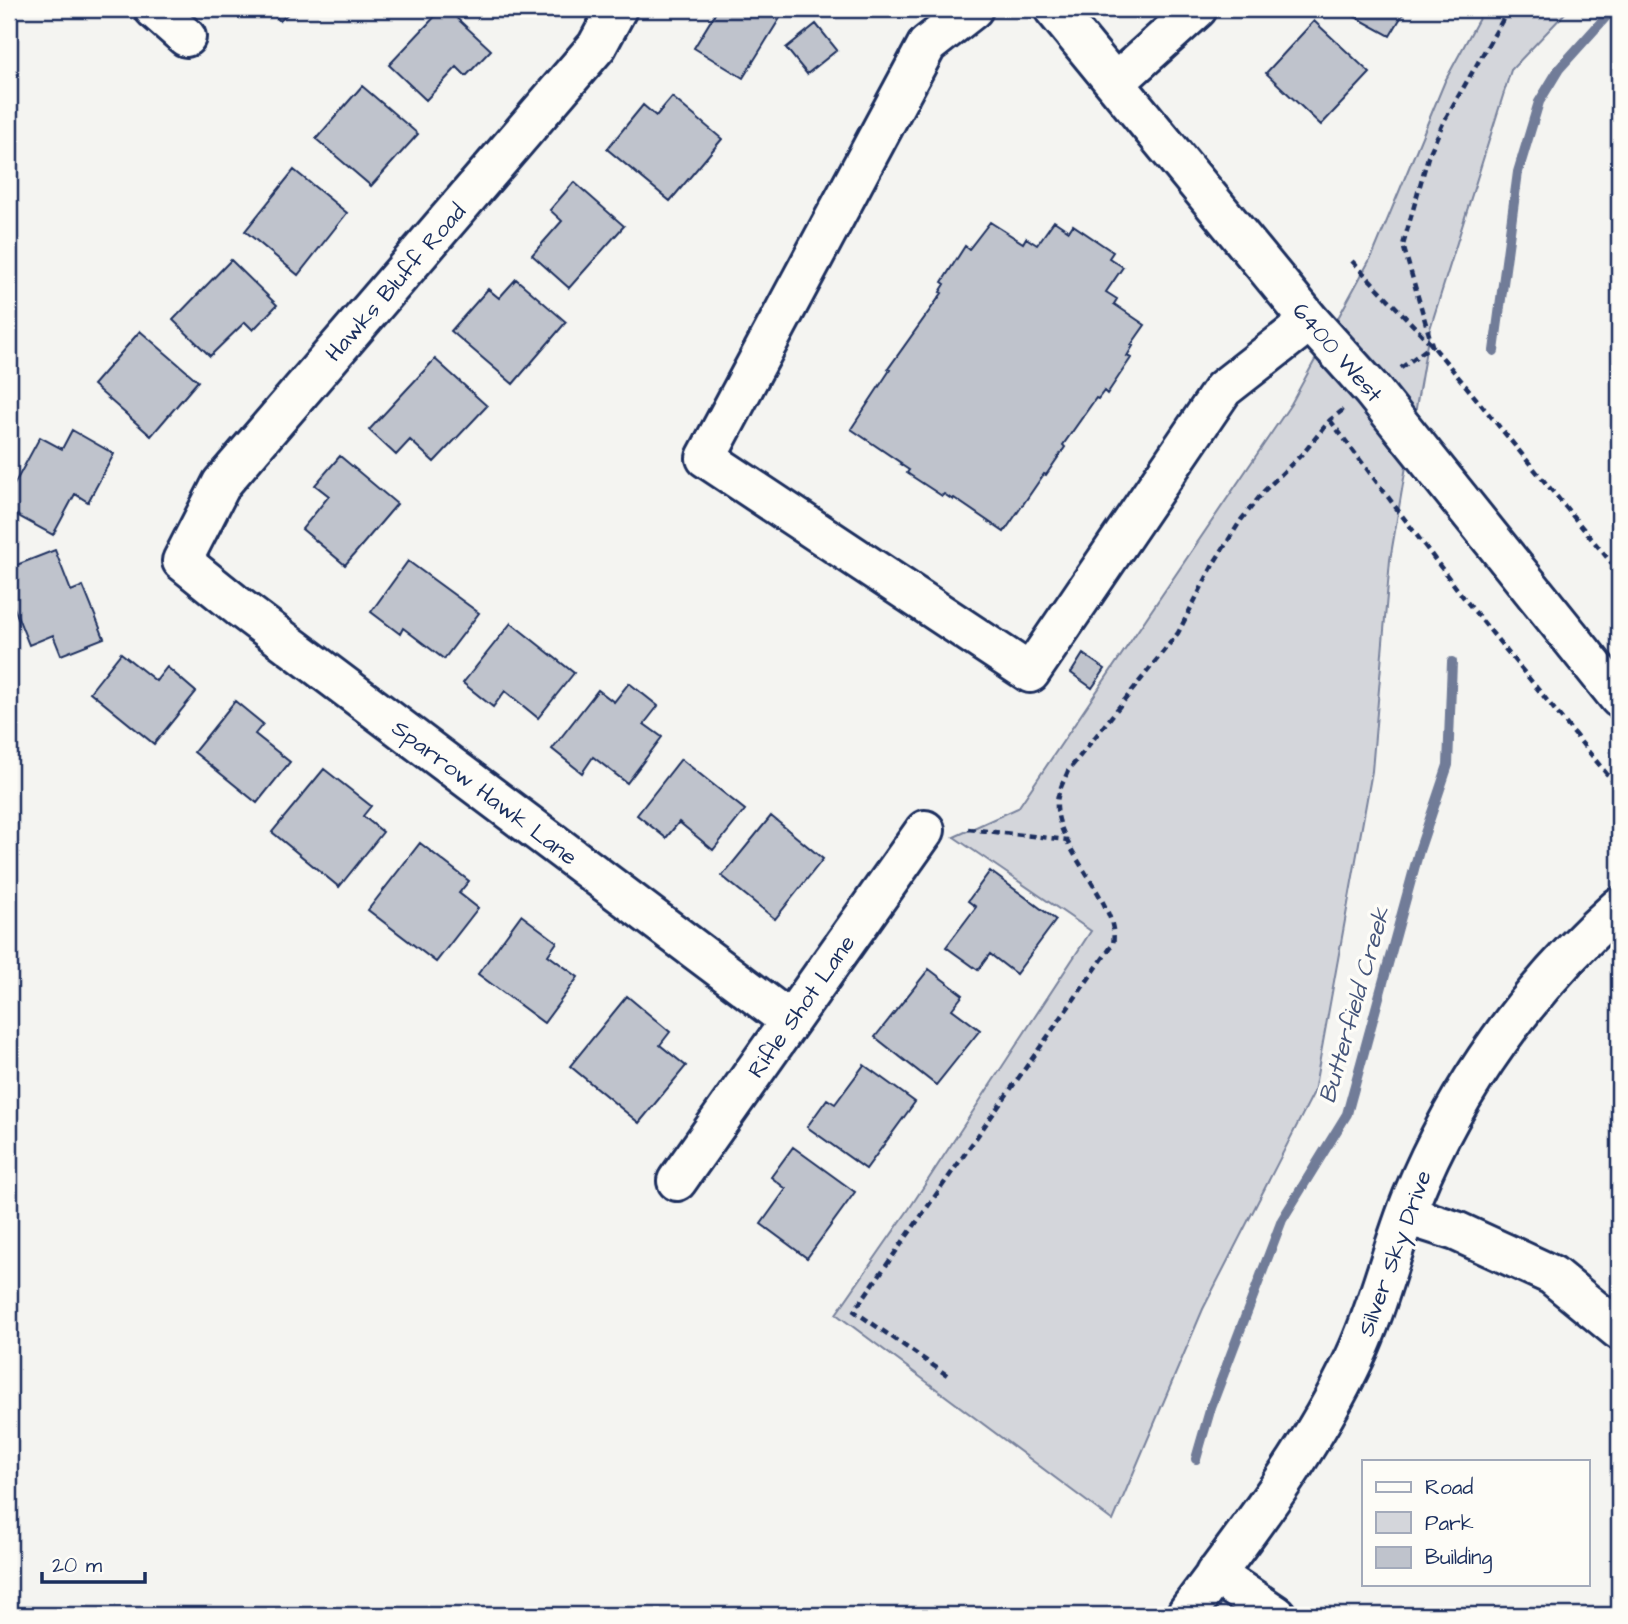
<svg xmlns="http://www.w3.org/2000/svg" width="1628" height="1624" viewBox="0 0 1628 1624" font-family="'Architects Daughter',sans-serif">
<rect width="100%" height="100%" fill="#f4f4f1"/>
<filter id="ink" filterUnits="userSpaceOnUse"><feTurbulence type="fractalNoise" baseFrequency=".0143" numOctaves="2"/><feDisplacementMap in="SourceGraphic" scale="14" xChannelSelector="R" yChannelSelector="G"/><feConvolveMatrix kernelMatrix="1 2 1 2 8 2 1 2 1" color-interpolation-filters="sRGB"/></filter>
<g filter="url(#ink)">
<path fill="#d4d6db" stroke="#78829c" stroke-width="2" d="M1484,9H1569L1511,70L1429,332L1390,560L1372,771L1314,1092L1203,1309L1113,1521L836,1314L909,1209L1091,931L954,837L1018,808L1291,404L1374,252L1445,81Z"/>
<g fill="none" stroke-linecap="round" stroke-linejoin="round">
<path stroke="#717c98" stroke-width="10" d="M1494,351L1518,172L1539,102L1559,69L1613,9
M1196,1459L1211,1407L1282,1220L1347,1114L1419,851L1448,765L1452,662"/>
</g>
<path fill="#bfc3cc" stroke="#1b2f5e" stroke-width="2" d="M268,9H293L280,21Z
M442,9H447L491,50L466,76L457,67L426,100L389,65Z
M711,9L785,10L743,78L694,48L716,12Z
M1341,9H1406L1390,36Z
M1314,21L1370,73L1321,125L1266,73Z
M816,24L837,50L807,74L786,48Z
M362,86L418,134L371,186L316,139Z
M672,97L722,139L670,201L607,149L643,105L656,116Z
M294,170L347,213L298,275L245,231Z
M574,182L624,226L569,288L532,255L562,221L550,210Z
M1054,221L1069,231L1073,225L1113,252L1109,258L1123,267L1106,292L1117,299L1114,304L1145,325L1131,345L1133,346L1127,356L1131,358L1107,394L1104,391L1098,399L1096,398L1063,445L1065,447L1046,475L1044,474L1004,532L954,498L953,500L944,494L942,496L907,473L909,470L900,464L901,463L851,429L890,370L888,369L942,293L940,292L945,284L942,282L965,246L969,249L990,222L1023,243L1026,238L1037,245Z
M231,260L277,305L253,330L245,322L210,356L173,320Z
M516,279L566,322L513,384L451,331L488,289L499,298Z
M140,331L198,381L151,436L93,385Z
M435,359L487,406L434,462L410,440L396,455L369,430Z
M72,430L114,454L88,502L75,494L53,535L9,511V494L40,437L62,449Z
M340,456L397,504L345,565L302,529L329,496L315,485Z
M55,550L71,591L83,586L104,638L61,655L53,635L29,645L9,595V568Z
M408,561L479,613L444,659L403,628L400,634L371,612Z
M511,623L574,673L538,718L505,691L493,707L463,683Z
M121,653L156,681L167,667L196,692L154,744L90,692Z
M1083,654L1105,669L1092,688L1071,673Z
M629,683L658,706L644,724L662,737L627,783L593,757L582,773L552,749L598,690L614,702Z
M235,701L263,724L255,734L290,762L257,803L194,752Z
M681,759L745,810L713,850L679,822L666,838L637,815Z
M324,769L371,806L363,816L383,832L339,887L272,832Z
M771,816L823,859L775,919L722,876Z
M420,843L469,881L459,893L478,908L436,962L368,910Z
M990,871L1056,920L1016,974L990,954L978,970L946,947L976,907L968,901Z
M521,915L557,942L548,955L578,977L544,1023L478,974Z
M929,969L963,995L952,1009L980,1030L936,1085L875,1037Z
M627,996L670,1032L660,1045L686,1066L639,1123L570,1066Z
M864,1065L915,1102L866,1169L807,1127L827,1099L835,1104Z
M793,1147L855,1192L807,1258L761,1224L786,1189L771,1177Z"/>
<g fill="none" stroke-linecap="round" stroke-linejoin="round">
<g stroke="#1b2f5e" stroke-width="44">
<path id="minor" d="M154,9L186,37
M617,9L597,46L222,483L182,561L239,607L790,1021
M973,9L927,45L706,458L1030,673L1223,389L1310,321
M1054,9L1310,321L1372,390L1619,698
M1115,83L1197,9
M677,1181L925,830
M1406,1215L1456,1231L1552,1275L1619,1330
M1215,1574L1276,1615
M1187,1613C1248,1531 1311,1451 1355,1357C1379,1306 1391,1250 1412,1198C1457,1087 1530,986 1619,907"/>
</g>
<path stroke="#1b2f5e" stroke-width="4.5" stroke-dasharray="7 5" stroke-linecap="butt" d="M1352,261L1432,345L1619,572
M1401,368L1432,345L1403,245L1428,157L1444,121L1509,9
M1330,420L1467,602L1619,789
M968,829L1068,840
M947,1375L854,1311L1113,944C1121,903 1054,848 1057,802C1058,791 1064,781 1068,771L1178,633L1214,563L1241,520L1265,490L1305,451L1330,420L1343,410"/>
<use href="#minor" stroke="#fdfcf7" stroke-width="38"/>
</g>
</g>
<g text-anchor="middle" stroke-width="7" stroke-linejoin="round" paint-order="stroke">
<g font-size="23" fill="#1b2f5e" stroke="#fdfcf7">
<text transform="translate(395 282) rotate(-49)" y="8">Hawks Bluff Road</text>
<text transform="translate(1338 352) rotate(49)" y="8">6400 West</text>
<text transform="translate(485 792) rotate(37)" y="8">Sparrow Hawk Lane</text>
<text transform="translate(801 1006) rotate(-55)" y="8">Rifle Shot Lane</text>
<text transform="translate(1394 1253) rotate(-70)" y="8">Silver Sky Drive</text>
</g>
<g font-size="24" font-style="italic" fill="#46567b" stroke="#fdfcf7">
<text transform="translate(1354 1005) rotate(-74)" y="8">Butterfield Creek</text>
</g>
</g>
<rect width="1628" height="1624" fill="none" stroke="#fdfcf7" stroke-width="35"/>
<rect x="18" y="18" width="1593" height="1589" fill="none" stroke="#1b2f5e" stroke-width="2.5" filter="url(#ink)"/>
<rect x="1362" y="1460" width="228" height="126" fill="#fdfcf7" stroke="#a3aaba" stroke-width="2"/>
<rect x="1376" y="1482" width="35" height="10" fill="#fdfcf7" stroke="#a3aaba" stroke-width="2"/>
<text x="1425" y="1494" font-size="21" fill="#1b2f5e">Road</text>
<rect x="1376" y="1512" width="35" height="21" fill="#d4d6db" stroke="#a3aaba" stroke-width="2"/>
<text x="1425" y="1530" font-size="21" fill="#1b2f5e">Park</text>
<rect x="1376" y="1547" width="35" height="21" fill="#bfc3cc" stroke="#a3aaba" stroke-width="2"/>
<text x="1425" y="1564" font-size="21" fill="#1b2f5e">Building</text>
<path d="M42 1572v10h103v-10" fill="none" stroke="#1b2f5e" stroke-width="3.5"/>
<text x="52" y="1572" font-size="21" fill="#1b2f5e" stroke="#fdfcf7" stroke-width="5" paint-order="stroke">20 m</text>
</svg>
